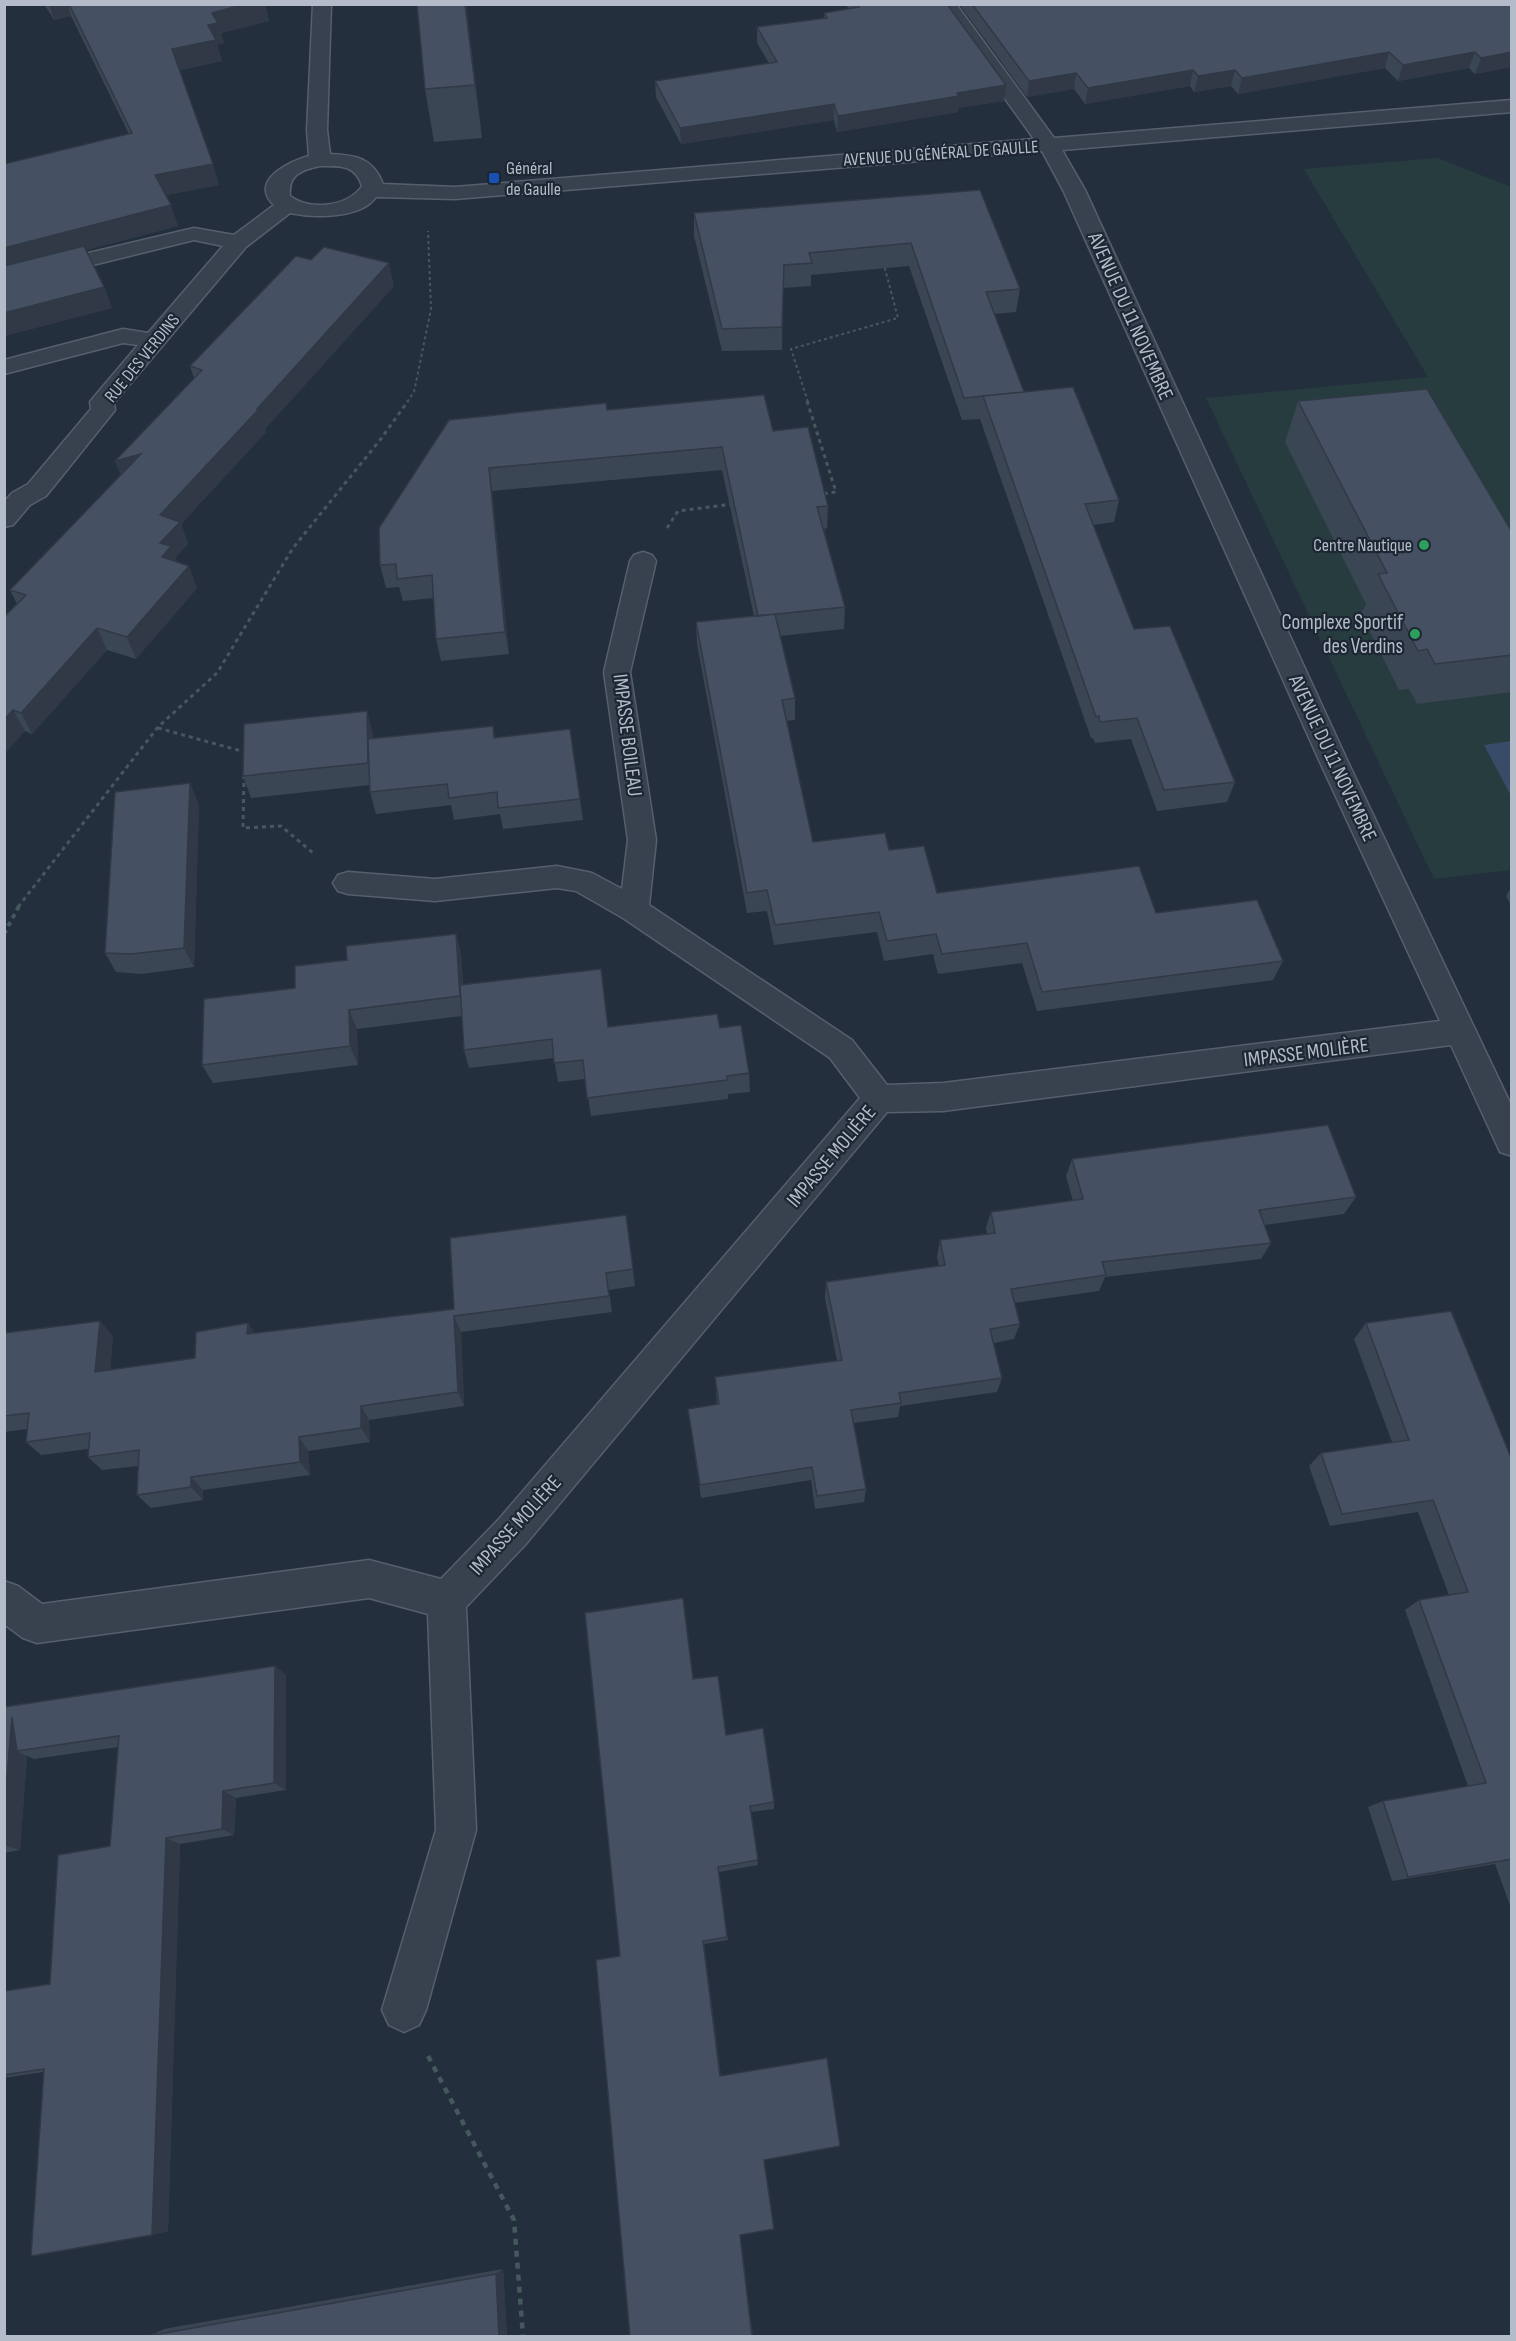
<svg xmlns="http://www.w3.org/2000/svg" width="1516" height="2341" viewBox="0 0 1516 2341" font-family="'Sofia Sans Condensed',sans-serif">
<rect width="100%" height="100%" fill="#242f3e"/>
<path fill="#263c3f" d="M1438,158L1511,187V870L1434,879L1206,398L1428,377L1304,169Z"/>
<path fill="#394c67" d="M1511,741H1512L1511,796L1484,745Z"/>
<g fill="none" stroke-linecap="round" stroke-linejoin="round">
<g stroke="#565f6c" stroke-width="3">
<path id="minor" d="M313,4H331L327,130L330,154C356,155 373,158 383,184L455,187L1034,139L937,4H956L1054,138L1512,100V112L1062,150L1085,190L1347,760L1512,1107V1156L1500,1152L1451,1045L943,1111L887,1112L525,1545L466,1607L476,1830L426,2010L419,2025L404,2032L389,2025L382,2010L436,1830L428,1614L369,1598L37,1643L23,1638L4,1624V1581L18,1586L42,1604L369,1560L441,1579L499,1519L860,1098L830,1058L623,918L576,891L557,888L435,901L348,894L338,891L333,883L338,875L348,872L435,879L557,866L592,873L622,889L628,840L604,672L630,561L634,555L643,552L652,555L656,561L630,672L656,840L649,905L852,1040L887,1085L943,1083L1440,1021L1319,760L1063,190L1042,151L455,199L376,197C361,219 314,218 290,213L246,247L114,403L115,410L111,415L46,496L30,505L13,525L4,527V502L12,493L28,484L91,409L90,402L94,397L138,345L123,343L4,374V360L123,329L148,333L223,246L194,240L4,287V273L194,228L234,235L274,205C248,181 290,161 309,156L307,130ZM320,166C340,166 355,164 362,186C348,207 309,211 290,196C288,175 301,170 320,166Z"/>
</g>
<path stroke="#44595c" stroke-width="2" stroke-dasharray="3 3" stroke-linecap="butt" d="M407,402L414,392L431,309L428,231
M808,402L791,349L898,318L884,265"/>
<path stroke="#44595c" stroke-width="3" stroke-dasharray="4 4" stroke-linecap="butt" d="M807,401L836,492L822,494
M667,528L678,511L734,504
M158,728L245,752
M244,775L243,828L281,826L313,853
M18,907L158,727L217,673L293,548L380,440L408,401"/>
<path stroke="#44595c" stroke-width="4" stroke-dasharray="4.5 4.5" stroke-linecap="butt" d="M4,934L19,906"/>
<path stroke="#44595c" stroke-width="4.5" stroke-dasharray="6 6" stroke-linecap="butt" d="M428,2056L514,2220L523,2336"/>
<use href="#minor" fill="#38414e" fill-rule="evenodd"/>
</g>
<path fill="#3b4654" d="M44,4H265L269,21L221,33L224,43L217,45L222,61L180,70L219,185L166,195L178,226L86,250L104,287L112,308L4,336L129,134L71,16L54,20Z
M466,4L482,138L434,142L425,89Z
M845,4H947L1004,101L958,108V112L837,132L834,120L681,144L656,97L655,81L769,63L757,43V27L824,18V13L849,9Z
M959,4H1512V67L1475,74L1469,68L1398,81L1385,68L1238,94L1231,86L1194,92L1190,86L1085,104L1074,89L1027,97Z
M980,190L1020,289L1016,312L994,314L1024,392L1119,500L1114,522L1093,525L1134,629L1235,782L1227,802L1157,811L1131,739L1095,743L1093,738H1091L980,419L962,420L909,266L811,275V286L783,288L782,350L722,351L694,236V213Z
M394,286L265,429L266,432L181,524L188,544L175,558L177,562L197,588L136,659L107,650L32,734L25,731L4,754V617L17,604L10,590L121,475L115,461L194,378L190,366Z
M1298,401L1512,532V692L1417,704L1409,689L1399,690L1361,614L1366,604L1285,442Z
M607,410L773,431L828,506L827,528L824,529L845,607L844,629L780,636L795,698V720L787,721L813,842L889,850L937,893L1156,913L1283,961L1273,980L1037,1011L1022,963L938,974L933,954L884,961L877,932L774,945L767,911L747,913L697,644L696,622L754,616L722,470L492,491L509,654L441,661L436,639L434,598L403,601L399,587L386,588L380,565L449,420Z
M493,726L495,738L570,729L583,820L503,829L500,814L454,820L451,805L376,814L370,792V785L251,798L243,776L373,733V739Z
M199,804L194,967L142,974L116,972L105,953Z
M1512,886V907L1506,896Z
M456,934L461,954L463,985L608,1027L720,1028L749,1073L750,1092L728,1094V1099L591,1116L585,1079L558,1082L554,1058L469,1068L464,1050L462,1016L357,1029L358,1065L213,1083L202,1065L295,988L347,960Z
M1072,1159L1356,1197L1344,1214L1265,1225L1271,1243L1261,1259L1105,1277L1099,1291L1015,1303L1020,1324L1014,1339L994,1343L1002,1378L997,1392L900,1406L898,1417L854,1423L866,1489L864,1502L815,1509L811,1480L701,1498L688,1409L717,1405L715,1377L837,1361L825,1298L826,1282L939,1266L937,1257L940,1240L987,1234L986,1228L991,1212L1073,1201L1066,1176Z
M626,1215L635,1286L609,1290L612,1312L461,1332L464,1406L369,1420L370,1442L308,1451L310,1475L203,1490V1500L151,1508L137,1495L138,1466L102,1470L88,1457V1449L41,1455L26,1442L27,1429L4,1432V1333L113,1336L110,1370L195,1358L248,1323L254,1333L454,1309Z
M1366,1323L1512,1460V1911L1495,1864L1392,1881L1368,1807L1383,1801L1468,1786L1405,1610L1419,1600L1449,1595L1418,1512L1330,1526L1309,1466L1321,1453L1392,1442L1354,1339Z
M275,1666L286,1675V1790L236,1798L234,1835L180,1844L168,2231L152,2235L43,2072L4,2078V1991L50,1984L110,1846L118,1747L34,1759L27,1756L20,1850L4,1853V1707Z
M693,1679L726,1735L774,1802V1809L751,1812L758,1865L719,1872L728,1940L704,1944L721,2076L764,2160L740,2235L753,2337L620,1956Z
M503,2269L507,2337H148L164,2329Z"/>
<path fill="#303945" d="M49,4H68L71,16L54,20Z
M245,4H265L269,21L221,33L224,43L217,45L222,61L178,70L172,49L212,13Z
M465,4H466L482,138L475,85Z
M1389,52L1385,68L1238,94L1242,78Z
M1475,52L1469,68L1398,81L1403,65Z
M1512,52V67L1475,74L1481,58Z
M1193,70L1190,86L1085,104L1088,88Z
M1235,70L1231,86L1194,92L1198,76Z
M1076,73L1074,89L1027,97L1029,81Z
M1006,85L1004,101L958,108V112L837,132L838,116L957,93Z
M834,104V120L681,144L680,128Z
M213,164L219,185L162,196L155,175Z
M171,205L178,226L4,271V248Z
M389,263L394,286L265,429L266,432L181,524L188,544L175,558L180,568L162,557L160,543V515Z
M104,287L112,308L4,336V313Z
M141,454L124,483L115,461Z
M489,468L492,491L509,654L505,632Z
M189,566L197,588L136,659L127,637Z
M97,628L107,650L32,734L21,713Z
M13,710L25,731L4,754V720Z
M367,711L373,733L375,785L368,763Z
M190,783L199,804L194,967L184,948Z
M456,934L461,954L465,1016L460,996Z
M349,1010L357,1029L358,1065L350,1046Z
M454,1316L461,1332L464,1406L458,1392Z
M100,1321L113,1336L109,1387L95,1372Z
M248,1323L258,1338L247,1334Z
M361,1406L369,1420L370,1442L361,1428Z
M299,1437L308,1451L310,1475L300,1462Z
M191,1477L203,1490V1500L191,1487Z
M275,1666L286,1675V1790L274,1783Z
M12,1717L17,1751L27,1756L20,1850L4,1845V1813Z
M223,1791L236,1798L234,1835L222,1829Z
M166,1838L180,1844L168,2231L152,2235Z
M703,1941L704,1944L721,2076H720Z
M740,2231L753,2337H752L740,2235Z
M503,2269L507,2337H499L496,2274Z"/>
<path fill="#455162" stroke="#303945" stroke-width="1.5" d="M69,4H245L212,13L218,23L208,25L216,40L172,49L213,164L155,175L171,205L4,248V164L132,133Z
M417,4H465L475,85L425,89Z
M857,4H947L1006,85L957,93L959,96L838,116L834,104L680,128L655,81L777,62L757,27L827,18L824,13L859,7Z
M972,4H1512V52L1481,58L1475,52L1403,65L1389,52L1242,78L1235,70L1198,76L1193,70L1088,88L1076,73L1029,81Z
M980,190L1020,289L986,292L1024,392L964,398L911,243L809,253L812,263L784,265L782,327L722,329L694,213Z
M84,246L104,287L4,313V266Z
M324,247L389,263L257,409H259L160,515L180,522L160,543L171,546L162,557L189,566L127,637L97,628L21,713L13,710L4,720V617L26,595L10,590L141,454L115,461L202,370L190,366L296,256L311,260Z
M1073,387L1119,500L1085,504L1134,629L1170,626L1235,782L1164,790L1137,718L1100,722L1099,716L1096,717L983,396Z
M1427,389L1512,532V655L1435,664L1427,649L1418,651L1378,574L1387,573L1298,401Z
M764,395L773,431L808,427L828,506L817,507L845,607L758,616L722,447L489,468L505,632L436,639L432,575L397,579L396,564L380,565L379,528L449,420L606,403L607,410Z
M775,614L795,698L782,700L813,842L885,833L889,850L924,846L937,893L1139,866L1156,913L1257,900L1283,961L1042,992L1027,943L942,954L936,934L887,941L879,912L775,925L767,890L747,893L696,622Z
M367,711L368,763L243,776L244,724Z
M493,726L494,738L570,729L580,799L498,808L497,792L449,798L447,784L370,792L368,739Z
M190,783L184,948L131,954L105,953L115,792Z
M456,934L460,996L349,1010L350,1046L202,1065L204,999L295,988V966L347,960L346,946Z
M601,969L608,1027L717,1014L720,1028L741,1025L749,1073L727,1076V1080L587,1098L583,1060L554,1063L552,1039L464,1050L460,985Z
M1328,1125L1356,1197L1259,1210L1271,1243L1102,1262L1106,1275L1011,1289L1020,1324L990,1329L1002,1378L899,1393L901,1403L851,1410L866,1489L817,1496L812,1467L700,1485L688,1409L719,1404L715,1377L842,1360L826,1282L945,1265L940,1240L995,1233L991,1212L1083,1199L1072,1159Z
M626,1215L633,1269L606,1273L609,1296L454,1316L458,1392L361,1406V1428L299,1437L300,1462L191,1477V1487L137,1495L139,1450L88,1457L90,1433L26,1442L29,1413L4,1416V1333L100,1321L95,1372L195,1358L196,1332L248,1323L247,1334L454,1309L450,1238Z
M1451,1311L1512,1460V1859L1408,1877L1383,1801L1486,1783L1419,1600L1468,1592L1433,1500L1342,1514L1321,1453L1409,1440L1366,1323Z
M683,1598L693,1679L718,1676L726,1735L763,1728L774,1802L750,1806L758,1860L718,1867L727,1937L703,1941L720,2076L827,2058L840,2146L764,2160L774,2229L740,2235L752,2337H630L596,1960L620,1956L585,1613Z
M275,1666L274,1783L223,1791L222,1829L166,1838L152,2235L31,2256L44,2069L4,2075V1991L50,1984L58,1855L110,1846L119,1736L17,1751L12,1717L4,1813V1707Z
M496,2274L499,2337H148V2336Z"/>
<rect fill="#1a4fb4" stroke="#1d2633" stroke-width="2" x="488" y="172" width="12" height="12" rx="3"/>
<g fill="#2e9e5b" stroke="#1d2633" stroke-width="2">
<circle cx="1424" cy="545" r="6"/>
<circle cx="1415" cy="634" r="6"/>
</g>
<g text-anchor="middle" stroke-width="4.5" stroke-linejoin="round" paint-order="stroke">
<g font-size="18" fill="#b4bcc9" stroke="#1d2633">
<text transform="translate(941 153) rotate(-4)" y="6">AVENUE DU GÉNÉRAL DE GAULLE</text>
<text transform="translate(142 358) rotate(-51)" y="6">RUE DES VERDINS</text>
</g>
<g font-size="18" fill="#b4bcc9" stroke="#1d2633" text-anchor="start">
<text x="506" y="174">Général<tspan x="506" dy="21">de Gaulle</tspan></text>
<text x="1412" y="551" text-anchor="end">Centre Nautique</text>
</g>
<g font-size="21" fill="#b4bcc9" stroke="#1d2633">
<text transform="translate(1131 316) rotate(66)" y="7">AVENUE DU 11 NOVEMBRE</text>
<text transform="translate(628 735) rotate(83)" y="7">IMPASSE BOILEAU</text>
<text transform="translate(1333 758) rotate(65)" y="7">AVENUE DU 11 NOVEMBRE</text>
<text transform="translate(1306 1052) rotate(-7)" y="7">IMPASSE MOLIÈRE</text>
<text transform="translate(831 1156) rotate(-50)" y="7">IMPASSE MOLIÈRE</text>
<text transform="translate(515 1525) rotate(-48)" y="7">IMPASSE MOLIÈRE</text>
</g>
<g font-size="21" fill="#b4bcc9" stroke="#1d2633" text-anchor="end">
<text x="1403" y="629">Complexe Sportif<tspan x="1403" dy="24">des Verdins</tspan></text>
</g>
</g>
<rect width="1516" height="2341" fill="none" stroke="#b4bcc9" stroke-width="12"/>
</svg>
